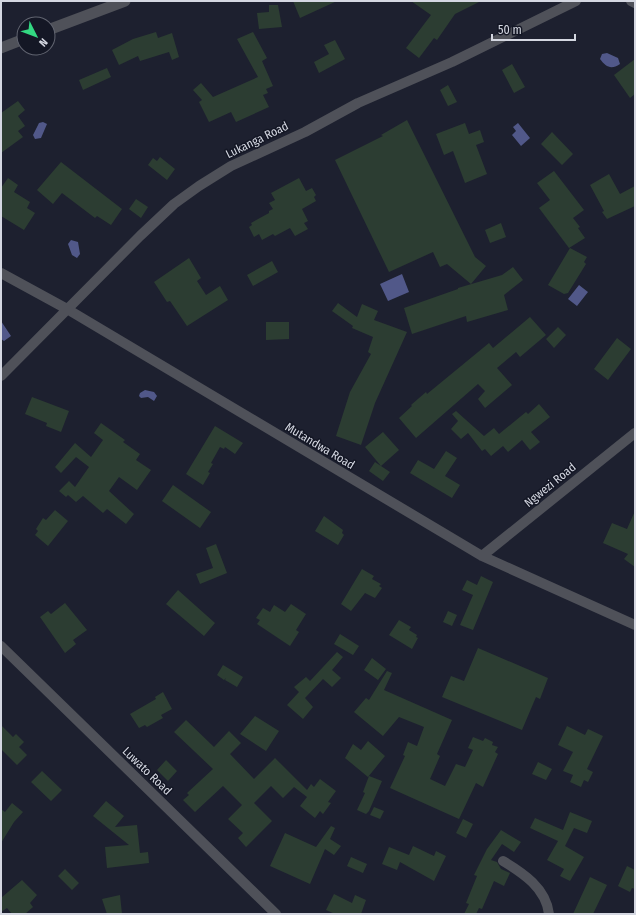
<svg xmlns="http://www.w3.org/2000/svg" width="636" height="915" viewBox="0 0 636 915" font-family="'Fira Sans Condensed',sans-serif">
<rect width="100%" height="100%" fill="#1d202f"/>
<path fill="#515889" d="M607,53L618,58L620,64C611,70 606,67 600,59L602,54Z
M43,122L47,124L41,138L35,139L33,135L39,123Z
M518,123L530,138L521,146L512,135L516,131L513,127Z
M71,240L78,242L80,254L77,258L72,255L68,244Z
M402,274L409,292L388,301L380,284Z
M579,285L588,292L577,306L568,299Z
M1,321L11,336L4,341L1,339Z
M145,390L154,392L157,396L154,401L148,397L141,398L139,396L140,393Z"/>
<path fill="#2c3d32" d="M293,1H337L300,18Z
M411,1H481L455,14L437,40L434,38L419,58L406,48L431,15Z
M269,5H278L282,27L259,29L257,13L269,12Z
M156,32L158,38L172,33L179,57L172,60L169,52L140,61L138,56L119,65L112,50L133,39Z
M253,32L267,58L262,61L273,86L266,89L268,93L263,95L269,107L236,122L231,112L209,122L199,102L202,100L193,90L201,83L213,97L258,77L237,39Z
M335,40L345,59L319,73L314,62L329,54L324,45Z
M635,59V94L630,98L614,75Z
M512,64L525,87L514,93L502,70Z
M107,68L111,77L83,90L79,80Z
M448,85L457,102L448,106L440,90Z
M18,101L25,110L18,116L25,126L18,131L23,137L1,153V113Z
M407,120L475,257L486,266L471,284L447,264L440,267L433,252L389,272L335,160L383,136L381,135Z
M465,123L469,134L480,130L484,142L476,145L487,174L465,183L453,151L444,155L436,134Z
M552,132L573,154L562,165L541,144Z
M160,157L175,169L167,180L148,165L153,158L157,161Z
M61,162L122,209L111,225L97,216L95,218L62,193L53,204L37,190Z
M554,171L584,210L573,218L580,227L578,228L585,238L569,248L539,208L550,200L537,183Z
M609,174L620,194L635,186V206L607,219L602,212L604,211L590,185Z
M8,178L18,185L14,192L30,202L27,208L35,213L24,230L1,216V188Z
M299,178L306,191L312,188L316,195L314,197L316,201L302,209L308,221L304,223L308,229L295,236L290,228L275,236L273,234L262,240L259,234L254,237L249,227L252,225L251,223L269,213V211L273,209L269,203L275,200L271,193Z
M136,199L148,207L141,218L129,209Z
M501,223L506,237L490,243L485,230Z
M570,248L587,257L584,262L586,264L568,293L564,294L548,285Z
M189,258L201,278L197,281L206,295L220,286L228,300L187,326L170,301L167,302L154,282Z
M272,261L278,272L253,286L247,275Z
M513,267L523,280L504,295L508,310L467,322L466,316L412,334L404,308L458,289V288L502,275Z
M338,303L357,317L362,304L378,311L374,320L407,332L375,403L361,445L336,436L350,392L371,354L368,352L373,337L352,328L353,326L332,311Z
M530,317L546,335L520,357L516,352L497,368L512,385L485,408L478,399L485,391L478,384L416,438L399,418L412,406L411,405L426,392L427,394L489,343L493,348Z
M266,322H289V339L266,340Z
M558,327L566,335L554,348L546,339Z
M617,338L631,349L608,380L594,369Z
M32,397L69,411L61,432L46,426L47,423L25,414Z
M539,404L550,417L531,432L540,442L530,450L522,440L508,452L503,446L491,456L485,449L482,451L468,433L461,439L451,429L458,421L452,414L456,411L484,436L494,428L499,434L526,412L528,414Z
M101,423L125,440L123,442L140,454L136,460L151,470L137,490L119,477L109,491L134,514L126,524L107,509L103,513L83,496L76,502L68,495L66,497L59,491L69,481L75,487L89,467L76,457L61,473L55,467L75,443L91,457L103,440L94,433Z
M215,426L243,443L235,454L225,447L224,449L220,447L211,463L213,464L208,472L210,473L203,485L186,474Z
M383,432L399,450L381,466L365,447Z
M446,451L457,458L445,476L460,485L452,498L410,473L418,460L434,469Z
M375,462L390,472L383,481L369,471Z
M173,485L211,512L200,528L162,501Z
M55,510L68,521L48,546L35,535L38,531L36,529L43,518L46,520Z
M635,511V567L624,559L628,554L603,543L612,523L627,529Z
M324,516L343,530L342,533L344,535L338,545L315,531Z
M216,544L227,573L200,584L196,574L213,568L206,548Z
M362,569L374,576L372,579L381,584L379,586L382,588L375,598L365,593L351,611L341,604Z
M481,576L493,582L473,630L460,625L473,595L462,590L467,580L477,585Z
M178,590L215,623L204,636L166,604Z
M65,603L87,630L73,640L76,644L65,653L40,617L48,611L51,614Z
M291,604L306,614L296,630L299,632L290,646L257,624L260,620L256,618L263,608L270,612L274,605L285,612Z
M448,611L457,615L452,626L443,622Z
M399,620L411,627L409,630L417,635L416,637L418,638L412,649L389,635Z
M340,634L359,646L353,655L334,644Z
M478,648L548,678L540,699L536,697L522,730L442,697L451,676L464,681Z
M337,652L343,657L332,670L341,678L332,687L323,679L305,698L313,707L303,719L287,705L299,692L294,687L306,677L310,681Z
M372,658L386,669L378,680L364,670Z
M223,665L243,677L237,687L225,680L226,678L224,680L217,675Z
M387,671L392,673L384,690L452,720L437,754L440,756L430,779L445,786L456,764L465,767L473,750L468,748L473,737L483,741L485,738L493,742L492,745L498,747L495,752L498,754L483,787L476,783L459,819L390,788L405,756L403,755L408,742L417,746L424,727L399,717L383,736L354,712L366,698L369,700Z
M163,692L172,709L161,715L163,718L147,727L145,725L139,728L130,714L156,699L155,697Z
M255,716L279,731L266,751L240,734Z
M186,720L214,747L229,731L241,743L230,754L254,779L275,758L307,790L311,784L314,787L320,779L336,791L328,802L331,803L323,814L320,811L315,818L300,806L307,797L294,787L283,798L271,786L254,803L272,821L246,847L238,838L243,833L228,819L242,805L223,786L195,812L183,800L189,795L187,793L213,769L174,732Z
M1,725L13,737L16,734L24,742L19,747L27,755L17,765L1,749Z
M567,726L585,735L588,729L603,736L587,769L593,772L588,782L584,780L581,787L570,782L573,775L563,771L573,752L558,745Z
M368,741L385,756L368,777L345,758L353,744L361,750Z
M166,760L177,771L168,781L157,770Z
M538,762L552,769L546,780L532,774Z
M42,771L62,790L51,801L31,782Z
M369,776L382,781L369,811L366,814L357,810L365,793L363,792Z
M106,801L124,816L115,827L137,825L140,853L148,852L149,863L107,868L105,847L129,845L93,816Z
M12,803L23,812L14,822L1,843V809L5,812Z
M374,807L384,811L380,819L370,815Z
M570,812L592,821L587,833L574,828L565,846L584,857L570,881L560,876L564,869L547,860L558,841L530,828L535,818L563,830Z
M463,819L473,824L466,838L456,833Z
M331,826L335,828L330,839L341,846L334,855L325,849L310,884L270,866L285,833L316,847Z
M501,830L521,842L514,852L502,844L491,860L497,862L501,869L510,873L504,886L494,881L482,909L479,908L476,914H464L469,904L466,903L477,876L474,875L487,849Z
M413,846L434,856L436,851L446,856L434,881L400,862L397,870L382,864L389,847L409,855Z
M351,857L367,864L363,873L347,866Z
M627,866L635,870V889L632,888L630,892L618,886Z
M65,869L79,883L72,890L58,876Z
M590,877L607,885L593,914H573Z
M22,880L37,895L30,903L33,907L25,914H12L7,908L1,912V898Z
M334,894L352,903L355,895L366,900L361,914H335L326,910Z
M120,895L122,914H107L102,899Z"/>
<g fill="none" stroke-linecap="round" stroke-linejoin="round">
<path stroke="#4f5159" stroke-width="10" d="M631,1L635,3
M1,273L67,309L482,556L635,625
M1,376L140,236L174,204L199,186L231,166L305,132L358,103L452,62L576,1
M482,556L635,433
M1,646L276,914
M503,861C523,873 546,888 549,914"/>
<path stroke="#4f5159" stroke-width="11" d="M48,30L125,1
M1,48L24,39"/>
</g>
<g text-anchor="middle" stroke-width="3" stroke-linejoin="round" paint-order="stroke">
<g font-size="12" fill="#d4d7e1" stroke="#141725">
<text transform="translate(257 140) rotate(-26)" y="4">Lukanga Road</text>
<text transform="translate(320 446) rotate(31)" y="4">Mutandwa Road</text>
<text transform="translate(550 485) rotate(-39)" y="4">Ngwezi Road</text>
<text transform="translate(147 771) rotate(44)" y="4">Luwato Road</text>
</g>
</g>
<rect width="636" height="915" fill="none" stroke="#d4d7e1" stroke-width="4"/>
<g transform="translate(36 36) rotate(132)"><circle r="19" fill="#141725" stroke="#616470"/>
<path d="M0-3L7 15L0 10L-7 15Z" fill="#33d882"/>
<text y="-6" font-size="11" font-weight="bold" text-anchor="middle" fill="#d4d7e1">N</text>
</g>
<path d="M492 34v6h83v-6" fill="none" stroke="#d4d7e1" stroke-width="2"/>
<text x="498" y="34" font-size="12" fill="#d4d7e1" stroke="#141725" stroke-width="3" paint-order="stroke">50 m</text>
</svg>
